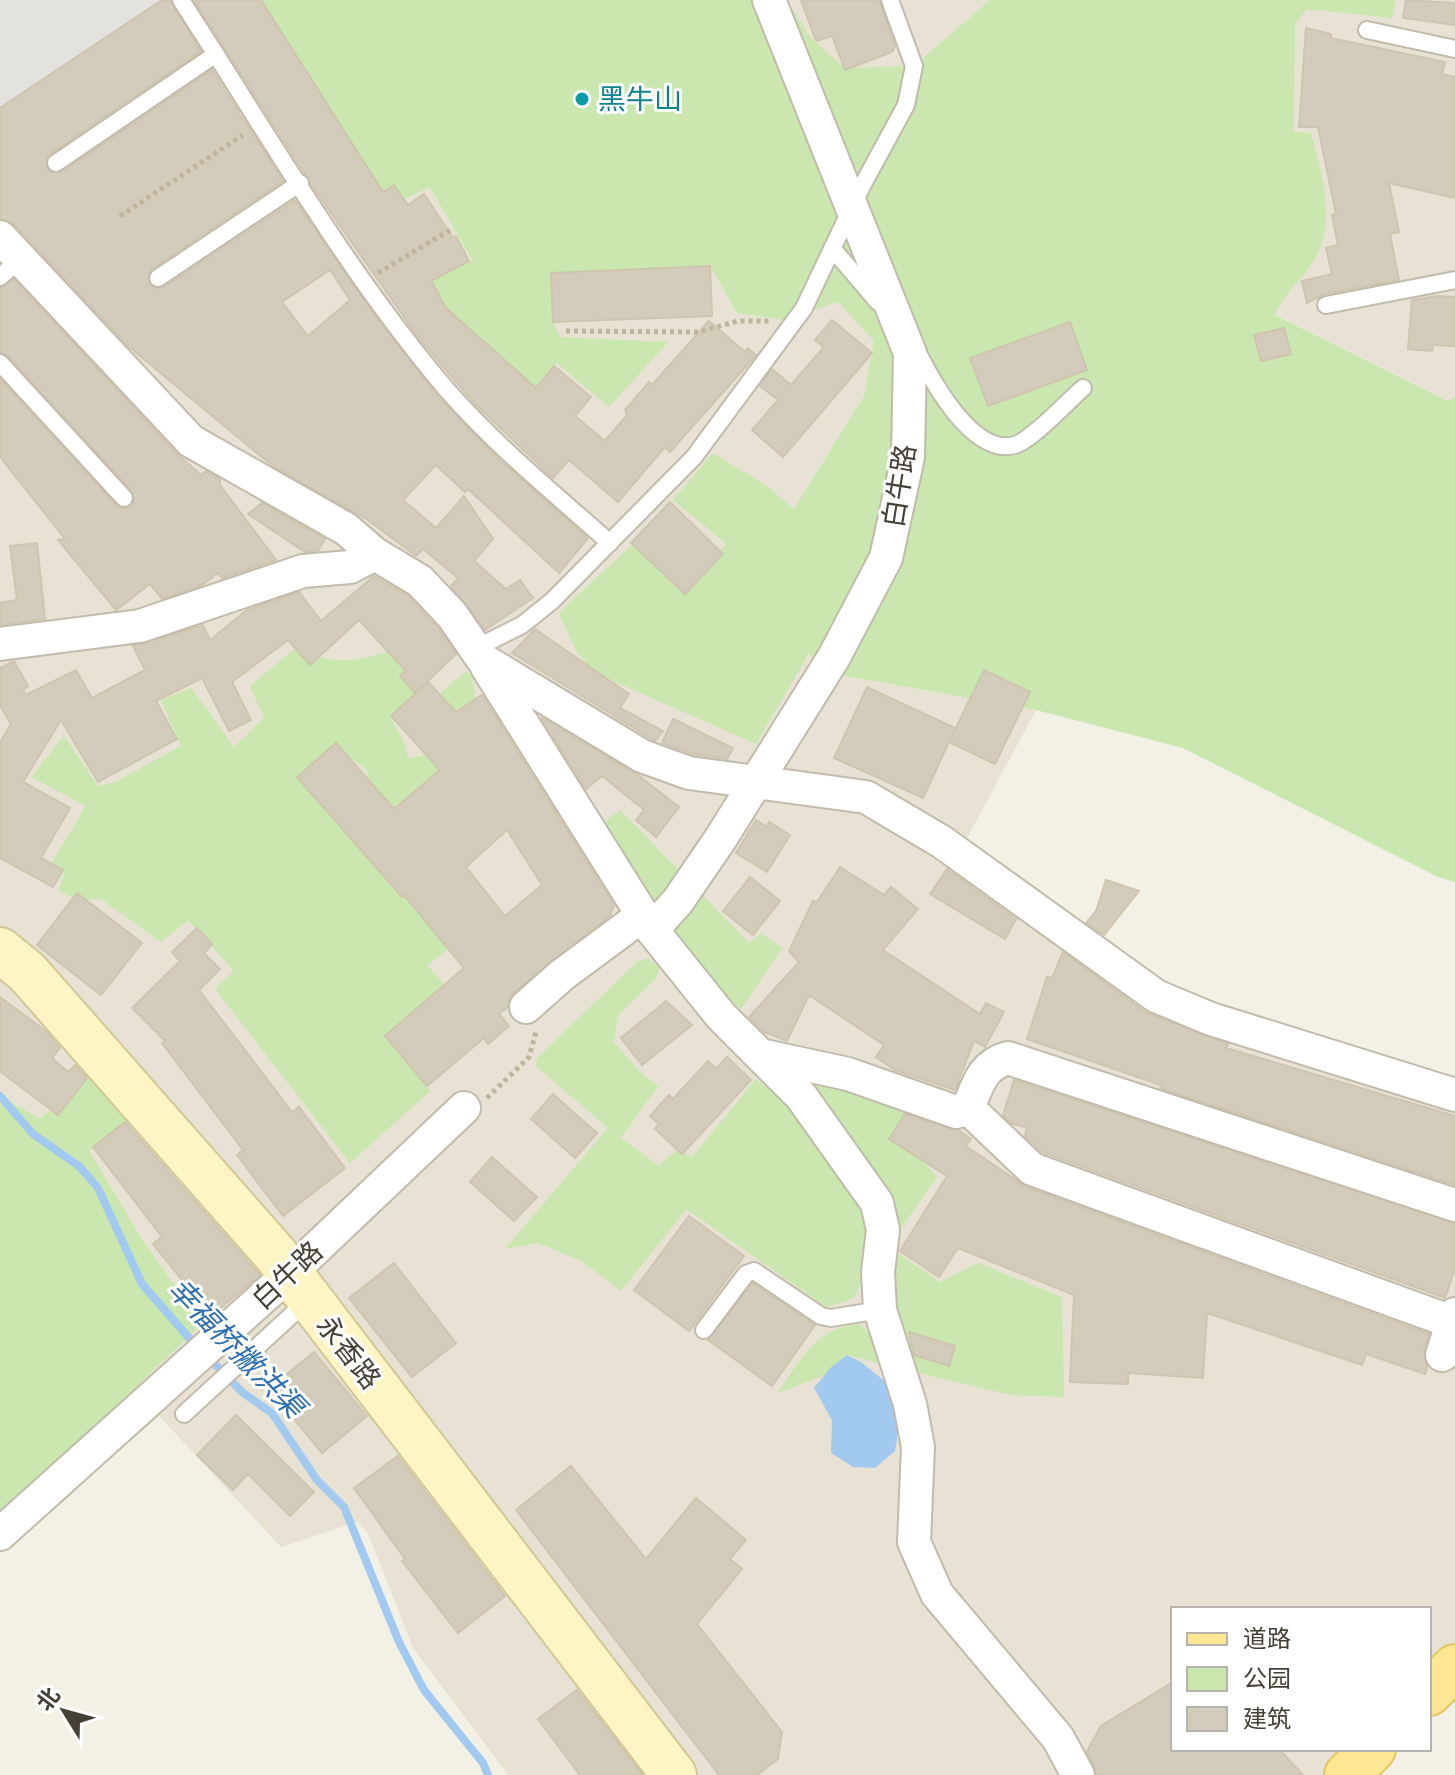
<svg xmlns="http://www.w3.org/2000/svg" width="1455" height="1775" viewBox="0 0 1455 1775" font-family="Jost,'Noto Sans SC',sans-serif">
<rect width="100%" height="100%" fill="#f3f0e6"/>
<path fill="#e7e2d4" d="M0,0H261L404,199L430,186L490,293L553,322L551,273L710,266L737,313L785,320L838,302L875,341L864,396L794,510L818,671L1036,710L959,853L1139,986L1455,1086V1667L1429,1693V1609H1173V1749H1373L1347,1775H508L413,1648L368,1533L357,1522L281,1547L159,1416L0,1217Z
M597,0H990L914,66L737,72Z
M1274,0H1455V400L1449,401L1246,300Z"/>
<path fill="#c9e7ae" d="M261,0H787L810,37L844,68L914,66L990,0H1396L1392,18L1307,9L1295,24L1294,132L1311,133C1322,178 1339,222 1311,265C1299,283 1284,293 1275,315L1448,401L1455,397V882L1438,877L1183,748L1036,710L818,671L809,653L756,744L595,673L576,651L559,613L634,543L686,586L727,544L673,500L713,453L768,487L794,509L864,396L874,341L838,302L785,320L737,313L710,266L551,273L553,322L560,337L668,342L609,407L557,363L536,388L446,308L431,281L472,260L430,187L404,199L394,186L383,193Z
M293,650C331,663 352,664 390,651L421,688L390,717L404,742L408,758L436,754L438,695L465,672L472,675L481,738L385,820L367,795L368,771L348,756L320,780L317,794L336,822L452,946L427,965L445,985L385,1038L430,1091L350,1163L215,989L234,971L188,920L161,942L101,899H77L58,891L65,871L52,862L86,806L31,777L64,736L98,786L115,782L181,746L161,700L191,688L234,747L264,718L250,686Z
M620,810L749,943L761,933L782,948L741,1009C679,957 643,890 605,821Z
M647,958L659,967L657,977L618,1015L614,1042L640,1072L658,1086L621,1138L659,1166L677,1150L692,1157L756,1079C822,1131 900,1209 854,1298L826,1307L686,1209L621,1291L582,1261L538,1243L505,1249L608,1128L536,1066L537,1058L637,962Z
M106,1062L147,1109L89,1151L139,1235L202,1324L136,1387L159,1416L0,1543V1096L40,1119Z
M822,1073L913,1101L889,1139L922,1160L937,1177L892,1241L895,1251L940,1282L978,1263L1062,1297L1064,1397L1011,1395L902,1369L880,1187L855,1142L797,1082Z
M859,1324C873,1335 879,1344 878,1363L847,1355L826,1375L777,1393C802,1360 814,1328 859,1324Z"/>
<path fill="#e4e2de" d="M0,0H162L0,109Z"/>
<path fill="#a2caf0" d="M847,1355L861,1362L893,1388L898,1431L895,1451L875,1468L853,1467L831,1453L832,1420L814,1388L830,1368Z"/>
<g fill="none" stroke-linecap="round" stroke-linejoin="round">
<path stroke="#a2caf0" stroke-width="8" d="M0,1096L33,1134L79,1166L98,1188L142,1284L196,1346
M209,1358L243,1393L272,1413L317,1480L344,1507L399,1642L424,1690L483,1763L488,1775"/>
</g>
<path fill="#d4ccbb" stroke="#cfc5af" stroke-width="2" fill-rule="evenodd" d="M162,0H170L201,51L50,154L47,168L52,173L62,172L212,70L283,181L152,269L149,283L154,288L164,287L295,200L366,303L438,397L498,458L588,538L559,573L468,489L465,492L436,465L403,500L436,528L464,496L493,539L474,561L506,589L520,580L533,598L485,630L451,586L458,578L423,549L416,556L365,518L274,467L128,346L14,224L0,219V108ZM330,270L350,300L308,336L282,302Z
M194,0H261L383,192L394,185L408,205L424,194L453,238L456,236L469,261L431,281L446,308L536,388L554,366L591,397L575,416L605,441L627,415L625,410L649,382L652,385L709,321L745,352L748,348L756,355L670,452L665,447L618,502L569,460L553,478L474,403L418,337L317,193Z
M801,0H879L895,47L892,52L845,70L832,36L816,41Z
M1406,0L1455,3V25L1403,18Z
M1306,28L1331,34V38L1445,62L1442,74L1455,77V198L1389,183L1399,232L1390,234L1399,280L1324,294L1307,303L1302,281L1332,274L1326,248L1338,245L1332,215L1336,214L1318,127H1299Z
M710,266L712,316L553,322L551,273Z
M14,279L177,454L201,475L206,471L220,479V485L276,560L222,578L218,573L202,585L162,599L150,584L116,610L58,540L65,539L0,457V379L116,505L126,509L134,502L132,491L8,356L0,352V288Z
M1436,296L1455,297V346L1433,345L1432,351L1408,349L1412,300Z
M832,320L872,353L783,457L752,430L778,400L760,386L772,369L791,385L824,347L815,340Z
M1070,322L1087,370L988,406L970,358Z
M1284,328L1291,354L1261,361L1254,335Z
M670,502L723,554L685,594L631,543Z
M262,503L325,539L318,551L305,552L248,514Z
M37,543L45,619L0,625V603L17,600L10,546Z
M374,576L408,596L437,627L456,654L415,693L400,676L406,671L359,620L310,665L288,640L232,682L251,720L229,731L202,678L156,701L177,739L98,782L61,720L23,782L70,808L41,858L63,870L53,887L0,858V743L11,724L0,705V668L14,661L28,686L23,690L26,695L76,670L92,698L145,670L133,646L203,625L210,640L247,610L299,592L321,621Z
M535,629L629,694L620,708L663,731L655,741L512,653Z
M984,670L1030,692L995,764L949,742L923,798L834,758L867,687L955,728L950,740Z
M428,682L456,712L482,695L614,905L610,916L513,993L508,1007L499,1014L509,1026L488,1044L484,1038L427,1086L385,1036L464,968L404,895L402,897L297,777L336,743L394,809L440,770L391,716ZM507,830L542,885L505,916L466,867Z
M541,717L638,775L679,807L656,837L636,820L644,810L602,776L586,789Z
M673,719L733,748L727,759L694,754L662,743Z
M756,820L767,827L769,822L790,835L767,872L736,853Z
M840,867L884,895L891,887L918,909L883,950L980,1014L986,1003L1004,1012L985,1047L974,1041L955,1090L895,1070L876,1057L884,1045L809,995L787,1041L764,1032L749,1017L799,962L789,951L813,901L817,902Z
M947,869L1016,919L1005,939L930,894Z
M750,877L780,901L753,935L723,911Z
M1106,880L1139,891L1104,935L1086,923L1096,911Z
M77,893L142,943L101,995L37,945Z
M197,928L212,944L204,953L220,969L199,990L292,1112L299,1107L345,1168L283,1216L237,1155L243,1150L162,1043L165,1041L132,1008L180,961L172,952Z
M1063,952L1145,1012L1228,1044L1226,1048L1455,1116V1185L1160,1088L1161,1085L1027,1039L1047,977L1052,978Z
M0,997L47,1032L60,1048L52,1058L68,1072L75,1065L87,1078L58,1115L0,1071Z
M666,1001L692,1025L642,1065L621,1038Z
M727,1057L751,1080L682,1154L655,1129L659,1124L650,1116L669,1095L673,1099L708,1061L716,1069Z
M1014,1080L1455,1223V1269L1445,1298L1042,1152L1025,1136L1027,1128L1011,1123L1003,1115Z
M553,1094L597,1133L575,1158L531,1119Z
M905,1114L958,1130L971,1139L966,1146L1026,1187L1429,1334L1424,1350L1427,1367L1425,1374L1366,1354L1362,1365L1207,1313L1203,1378L1128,1373V1384L1070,1382L1074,1295L958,1248L939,1277L900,1251L947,1176L889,1139Z
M125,1122L260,1275L211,1316L153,1244L162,1237L93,1147Z
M492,1157L537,1197L514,1221L470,1182Z
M689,1216L744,1256L689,1331L634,1290Z
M394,1263L456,1343L412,1377L349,1298Z
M753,1283L815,1325L772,1386L708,1340Z
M909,1332L955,1346L949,1366L914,1355Z
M314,1352L367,1416L322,1453L269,1389Z
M236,1415L314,1492L290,1516L248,1474L233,1490L197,1455Z
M398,1456L505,1596L458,1633L402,1561L405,1559L354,1488Z
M571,1466L646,1559L696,1498L746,1540L730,1559L742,1569L697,1624L782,1732L778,1759L757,1775H719L516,1510Z
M1173,1682V1749H1279L1303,1775H1097L1087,1751L1101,1726Z
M577,1690L643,1775H580L538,1719Z"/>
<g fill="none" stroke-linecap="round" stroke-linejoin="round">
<g stroke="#c1bbab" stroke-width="20">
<path id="service" d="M181,0C266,131 345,270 447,390C496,446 555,494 610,543
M1367,30L1455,49
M56,163L216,54
M832,248L878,302
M0,277L20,259
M158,278L300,183
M1326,305L1455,280
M917,351C932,381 973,457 1015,445C1032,440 1068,401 1083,388
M0,363L124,498
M483,659L482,645L522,625L552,601L694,457L804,308L862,186L906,105L914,66L890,0
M704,1330L746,1274L754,1271L821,1316L831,1318L880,1310
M184,1414L308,1300"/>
</g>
<g stroke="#c1bbab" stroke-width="36">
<path id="minor" d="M0,237L191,441L346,529L375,554L420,581L452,615L483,660L642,756L689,773L866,797L942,842L1156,996L1211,1019L1455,1095
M0,644L140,626L303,571L350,567L375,554
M487,667L652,930L721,1016L801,1096L877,1203L883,1230L878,1272L880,1310L910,1404L918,1447L914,1542L937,1594L1058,1738L1078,1775
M652,930L678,901L721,838L834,657L886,558L908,457L910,353L769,0
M526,1007L562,975L643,915
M760,1055L848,1074L956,1112L968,1108C978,1085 982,1065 1008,1058L1455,1205
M968,1108L1032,1169L1452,1322
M1442,1355L1455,1314
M0,1534L289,1274L464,1108"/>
</g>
<g stroke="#d3c796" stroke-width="48">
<path id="secondary" d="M0,950L27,972L276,1255L674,1775"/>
</g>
<g stroke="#e3c664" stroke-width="48">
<path id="primary" d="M1429,1693L1455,1667
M1347,1775L1373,1749"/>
</g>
<path stroke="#c0b59a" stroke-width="5" stroke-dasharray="4 4" stroke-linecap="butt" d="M120,216L243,135
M378,273L450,230
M566,331L698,332L738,321H771
M487,1098L529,1057L536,1032"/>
<use href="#service" stroke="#fff" stroke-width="16"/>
<use href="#minor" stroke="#fff" stroke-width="32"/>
<use href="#secondary" stroke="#fef4c4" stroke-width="44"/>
<use href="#primary" stroke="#fee794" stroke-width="44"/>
</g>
<circle fill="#0f9aa8" stroke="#fff" stroke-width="3" cx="582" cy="99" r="8"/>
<g text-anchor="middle" stroke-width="6" stroke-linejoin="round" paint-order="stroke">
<g font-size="28" fill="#0d838f" stroke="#fff" text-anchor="start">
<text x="598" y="109">黑牛山</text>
</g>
<g font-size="28" fill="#454035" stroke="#fff">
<text transform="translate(899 486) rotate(-81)" y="10">白牛路</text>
<text transform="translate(287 1275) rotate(-43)" y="10">白牛路</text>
<text transform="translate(349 1352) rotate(52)" y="10">永香路</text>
</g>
<g font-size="30" font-style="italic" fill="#2f70b1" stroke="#fff">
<text transform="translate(236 1348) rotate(46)" y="10">幸福桥撇洪渠</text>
</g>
</g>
<rect x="1171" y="1607" width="260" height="144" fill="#ffffff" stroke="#b5b3ae" stroke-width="2"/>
<rect x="1187" y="1633" width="40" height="12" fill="#fee794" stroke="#b5b3ae" stroke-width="2"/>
<text x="1243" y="1647" font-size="24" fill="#454035">道路</text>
<rect x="1187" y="1667" width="40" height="24" fill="#c9e7ae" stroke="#b5b3ae" stroke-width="2"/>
<text x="1243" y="1687" font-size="24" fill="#454035">公园</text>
<rect x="1187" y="1707" width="40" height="24" fill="#d4ccbb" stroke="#b5b3ae" stroke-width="2"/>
<text x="1243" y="1727" font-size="24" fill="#454035">建筑</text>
<g transform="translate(64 1711) rotate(307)" stroke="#ffffff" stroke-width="6" paint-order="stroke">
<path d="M0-6L14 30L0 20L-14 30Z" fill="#454035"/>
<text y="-12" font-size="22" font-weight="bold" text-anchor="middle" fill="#454035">北</text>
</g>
</svg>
